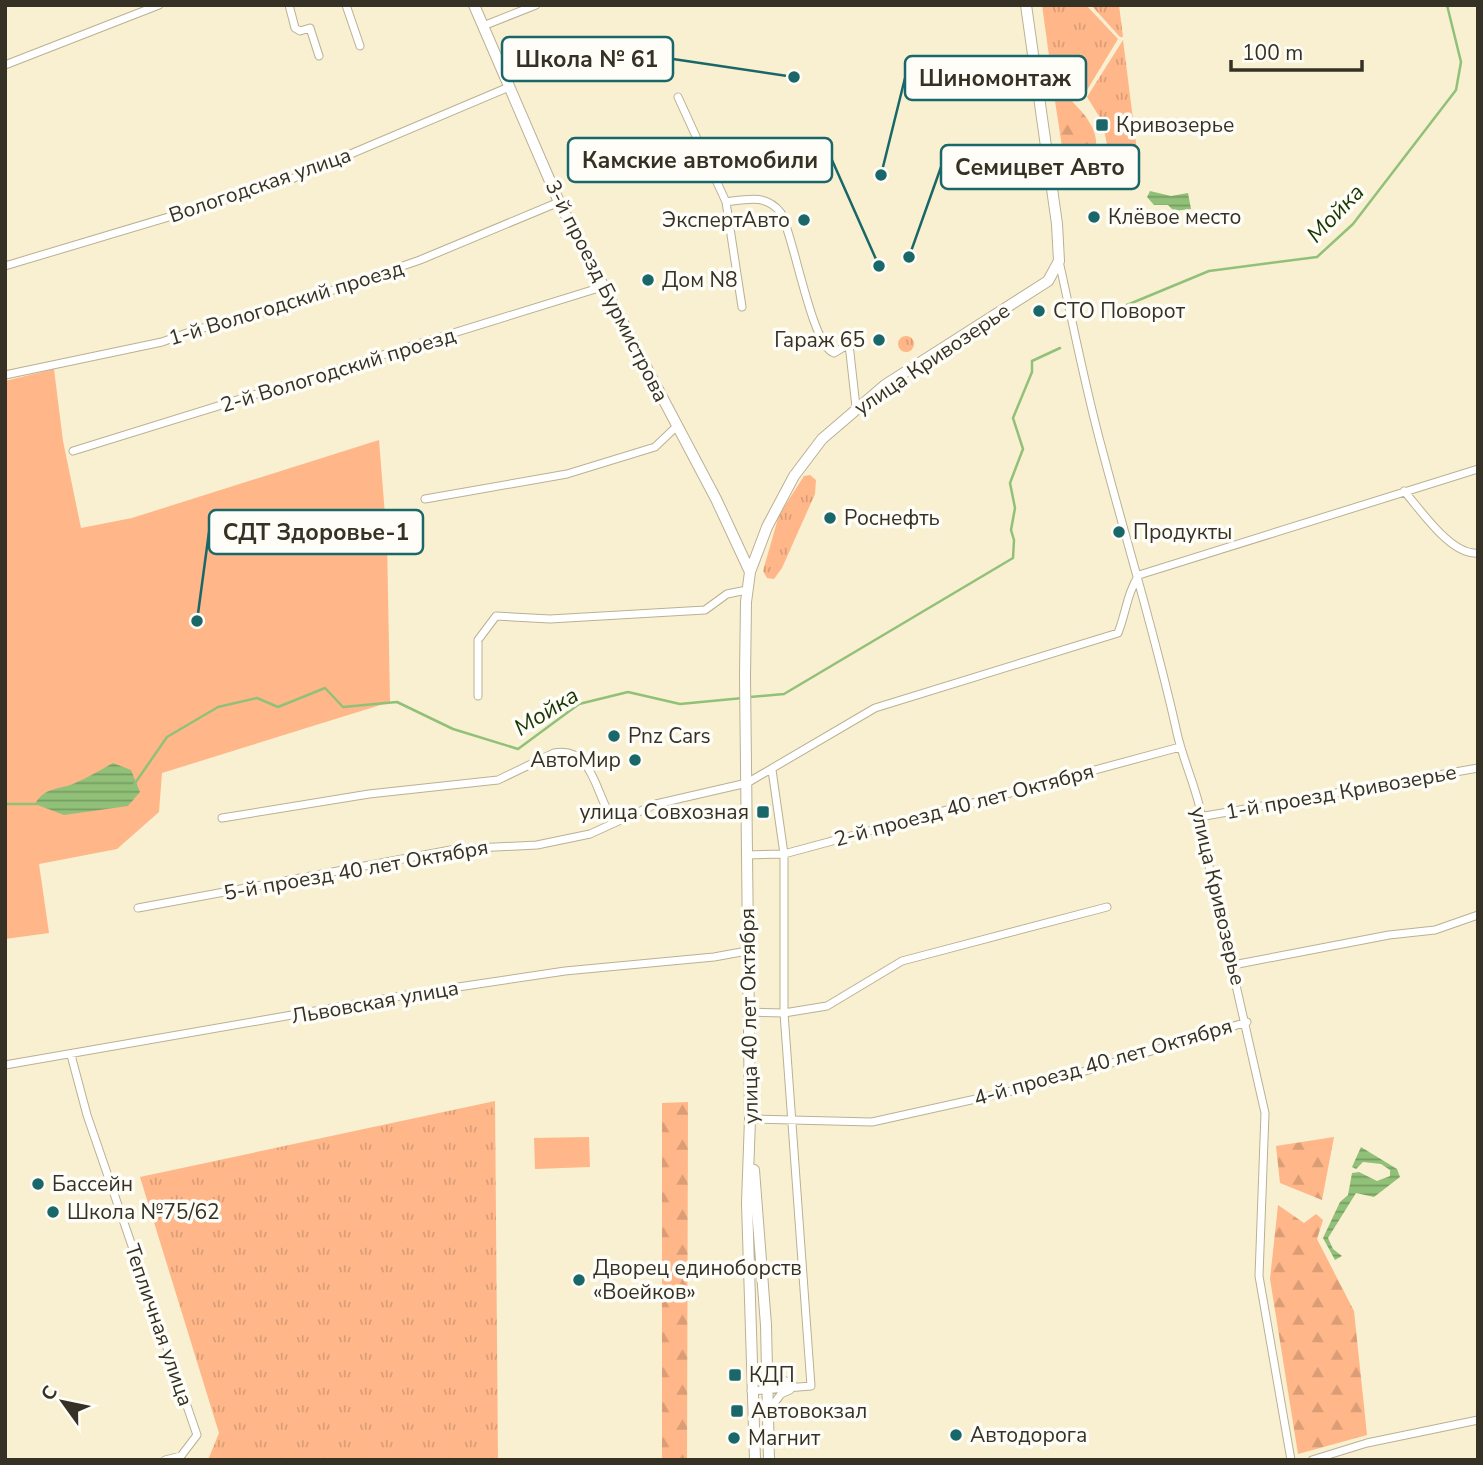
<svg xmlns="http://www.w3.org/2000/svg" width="1483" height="1465" viewBox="0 0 1483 1465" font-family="'Nunito Sans',sans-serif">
<defs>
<pattern id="grass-tufts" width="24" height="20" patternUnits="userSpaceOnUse" patternTransform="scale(1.75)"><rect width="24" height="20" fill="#ffb688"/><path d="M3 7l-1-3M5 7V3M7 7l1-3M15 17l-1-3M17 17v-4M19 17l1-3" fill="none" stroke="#db9d75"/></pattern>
<pattern id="forest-firs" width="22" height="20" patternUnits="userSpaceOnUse" patternTransform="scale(1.75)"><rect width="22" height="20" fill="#ffb688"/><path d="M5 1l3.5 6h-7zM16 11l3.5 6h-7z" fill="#db9d75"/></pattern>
<pattern id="water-rules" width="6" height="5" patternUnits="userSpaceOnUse" patternTransform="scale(1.75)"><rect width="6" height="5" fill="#91c178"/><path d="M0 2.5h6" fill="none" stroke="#779d62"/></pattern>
</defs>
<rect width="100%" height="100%" fill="#f8f0d0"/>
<path fill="url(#grass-tufts)" d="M1042,5H1086L1118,39L1084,95L1051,70Z
M1091,5H1119L1123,37H1120Z
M1123,40L1138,159L1111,163L1102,121L1087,97Z
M898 344a8 8 0 1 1 16 0a8 8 0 1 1-16 0Z
M810,475L816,480L815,494L782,568L774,579L767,578L763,571L779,515L804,476Z
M495,1101L498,1460H208L219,1433L140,1177Z"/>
<path fill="url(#forest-firs)" d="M1056,87C1077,105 1117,139 1083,167L1065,166L1053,88Z
M688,1102L687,1460H662V1103Z
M1334,1137L1322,1200L1280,1183L1276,1146Z
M1278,1205L1304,1223L1316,1214L1323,1220L1317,1239L1354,1311L1367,1435L1298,1454L1270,1279Z"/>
<path fill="#ffb688" d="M54,369L63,441L81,528L132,518L379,440L387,540L390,702L162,773L159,812L117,849L39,864L49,933L5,939V381Z
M589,1137L590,1167L535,1169L534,1138Z"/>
<path fill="url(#water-rules)" d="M1150,191L1171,196L1188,193L1191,209L1174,211L1168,205H1154L1147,197Z
M113,763L131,770L140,792L128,806L64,815L35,804C45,787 57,790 73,784C87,778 100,770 113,763Z
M1361,1147L1397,1169L1400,1177L1374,1197L1356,1193L1328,1238L1333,1249L1342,1256L1335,1260L1323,1238L1340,1202L1348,1195L1352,1173L1359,1172L1377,1181L1390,1176V1170L1381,1164L1363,1162L1356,1169L1352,1167Z"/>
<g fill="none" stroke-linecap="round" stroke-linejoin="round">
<path stroke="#91c178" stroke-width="2.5" d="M1110,312L1209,271L1317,257L1353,224L1456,90L1461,62L1447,5
M750,697L784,694L1013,558L1014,540L1011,530L1015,508L1010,483L1023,449L1013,418L1032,372V361L1060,348
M133,786L167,737L218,707L257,698L278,707L325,688L343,707L397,702L453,729L518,749L579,704L628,692L680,704L743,698
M5,804H37"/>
<g stroke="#bab194" stroke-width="9">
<path id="street" d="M289,5L295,28L300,31L310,28L319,56
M346,5L360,46
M483,26L536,5
M5,65L159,5
M678,97L726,202L742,307
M726,202C748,199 766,194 781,213C794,237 812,347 834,353L849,344L856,407
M1059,261C1073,324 1085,387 1102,449C1127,544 1156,637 1177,733C1185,769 1205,804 1203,840L1265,1113L1259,1276L1291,1460
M5,266L282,183L509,87
M5,375L162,342L195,330L281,308L420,260L559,202
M73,451L602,287
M1404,491C1421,510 1451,556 1478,553
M425,499L567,474L655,447L677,426
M478,696V640L496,616L550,619L705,610L727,594L747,590
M1205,816L1478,768
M222,818L369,794L498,780L554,753C595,745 596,800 614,821
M747,855L784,854L1180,747
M138,908L456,849L537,845L590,834L656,804L747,783L875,708L1118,633C1126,613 1127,593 1139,575L1478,469
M1233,965L1389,935L1435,930L1478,915
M748,1012L784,1013L827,1006L902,961L1107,907
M71,1055L87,1115L197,1435L181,1456L165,1460
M5,1065L418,993L565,971L714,957L747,951
M750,1119L872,1122L1039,1085L1247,1022
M767,1371L793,1385
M751,1391L811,1386L784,1013V854L772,770
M769,1410L781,1394L790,1390
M1312,1460L1367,1443L1478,1420"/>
</g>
<g stroke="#bab194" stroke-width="12">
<path id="primary" d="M474,5L559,202L716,499L750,572
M754,1170L766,1325L769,1460
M755,1460L747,1203L750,1119L745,677L746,602L750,572L767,527L794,476L822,439L885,385L1048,281L1059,261L1057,224L1026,5"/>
</g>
<use href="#street" stroke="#fff" stroke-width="7"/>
<use href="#primary" stroke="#fff" stroke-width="10"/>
</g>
<g fill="#196768" stroke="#fffdf7" stroke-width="2.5">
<rect x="1095" y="118" width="14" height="14" rx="3.5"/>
<circle cx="1094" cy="217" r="7"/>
<circle cx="804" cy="220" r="7"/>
<circle cx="648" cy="280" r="7"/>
<circle cx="1039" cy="311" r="7"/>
<circle cx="879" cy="340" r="7"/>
<circle cx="830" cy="518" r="7"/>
<circle cx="1119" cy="532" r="7"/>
<circle cx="614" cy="736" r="7"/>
<circle cx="635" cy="760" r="7"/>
<rect x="756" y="805" width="14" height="14" rx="3.5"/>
<circle cx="38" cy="1184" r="7"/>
<circle cx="53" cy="1212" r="7"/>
<circle cx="579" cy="1280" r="7"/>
<rect x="728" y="1368" width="14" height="14" rx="3.5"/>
<rect x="730" y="1404" width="14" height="14" rx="3.5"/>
<circle cx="956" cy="1435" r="7"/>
<circle cx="734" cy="1438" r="7"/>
</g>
<g text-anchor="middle" stroke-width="7" stroke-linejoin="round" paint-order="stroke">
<g font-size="21" fill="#353125" stroke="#fffdf7" text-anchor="start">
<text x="1116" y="132">Кривозерье</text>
<text x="1108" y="224">Клёвое место</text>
<text x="790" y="227" text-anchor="end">ЭкспертАвто</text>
<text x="662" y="287">Дом N8</text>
<text x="1053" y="318">СТО Поворот</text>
<text x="865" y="347" text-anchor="end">Гараж 65</text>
<text x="844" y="525">Роснефть</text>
<text x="1133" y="539">Продукты</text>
<text x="628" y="743">Pnz Cars</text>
<text x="621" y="767" text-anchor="end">АвтоМир</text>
<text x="749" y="819" text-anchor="end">улица Совхозная</text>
<text x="52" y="1191">Бассейн</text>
<text x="67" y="1219">Школа №75/62</text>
<text x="593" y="1275">Дворец единоборств<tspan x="593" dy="24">«Воейков»</tspan></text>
<text x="749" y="1382">КДП</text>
<text x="751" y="1418">Автовокзал</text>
<text x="970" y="1442">Автодорога</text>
<text x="748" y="1445">Магнит</text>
</g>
<g font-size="21" fill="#353125" stroke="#fffdf7">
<text transform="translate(260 185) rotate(-19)" y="7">Вологодская улица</text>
<text transform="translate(607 291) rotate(63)" y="7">3-й проезд Бурмистрова</text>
<text transform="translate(286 303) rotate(-17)" y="7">1-й Вологодский проезд</text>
<text transform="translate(932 359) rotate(-34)" y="7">улица Кривозерье</text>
<text transform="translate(338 370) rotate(-17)" y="7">2-й Вологодский проезд</text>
<text transform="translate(1341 792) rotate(-10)" y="7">1-й проезд Кривозерье</text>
<text transform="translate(964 805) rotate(-15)" y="7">2-й проезд 40 лет Октября</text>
<text transform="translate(356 870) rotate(-10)" y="7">5-й проезд 40 лет Октября</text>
<text transform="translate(1218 896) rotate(77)" y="7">улица Кривозерье</text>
<text transform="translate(375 1002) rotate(-10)" y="7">Львовская улица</text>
<text transform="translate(749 1016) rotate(-91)" y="7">улица 40 лет Октября</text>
<text transform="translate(1103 1062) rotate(-16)" y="7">4-й проезд 40 лет Октября</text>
<text transform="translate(159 1325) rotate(71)" y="7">Тепличная улица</text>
</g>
<g font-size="23" font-style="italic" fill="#193703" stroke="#fffdf7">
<text transform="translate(1335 213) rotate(-46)" y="8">Мойка</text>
<text transform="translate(546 711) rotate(-32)" y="8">Мойка</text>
</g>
</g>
<path fill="none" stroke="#196768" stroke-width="2.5" d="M794 77L673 59M881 175L905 78M879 266L832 160M909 257L941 167M197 621L209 532"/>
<g fill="#196768" stroke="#fffdf7" stroke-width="2.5">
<circle cx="794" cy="77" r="7"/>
<circle cx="881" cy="175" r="7"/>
<circle cx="879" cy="266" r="7"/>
<circle cx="909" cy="257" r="7"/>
<circle cx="197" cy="621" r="7"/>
</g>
<g fill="#fffdf7" stroke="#196768" stroke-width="2.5">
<rect x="502" y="37" width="171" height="44" rx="7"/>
<rect x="905" y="56" width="181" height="44" rx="7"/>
<rect x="568" y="138" width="264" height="44" rx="7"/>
<rect x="941" y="145" width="198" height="44" rx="7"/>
<rect x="209" y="510" width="214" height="44" rx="7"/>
</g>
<g font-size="23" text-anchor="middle" font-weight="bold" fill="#353125">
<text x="587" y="67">Школа № 61</text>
<text x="995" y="86">Шиномонтаж</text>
<text x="700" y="168">Камские автомобили</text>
<text x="1040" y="175">Семицвет Авто</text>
<text x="316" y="540">СДТ Здоровье-1</text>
</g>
<rect width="1483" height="1465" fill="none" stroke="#353125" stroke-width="14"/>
<g transform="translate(63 1402) rotate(303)" stroke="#fffdf7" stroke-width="5" paint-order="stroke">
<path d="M0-5L12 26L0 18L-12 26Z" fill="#353125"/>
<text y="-10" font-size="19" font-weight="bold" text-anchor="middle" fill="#353125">С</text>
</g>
<path d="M1231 60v10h131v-10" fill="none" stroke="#353125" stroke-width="3.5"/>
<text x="1242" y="60" font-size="21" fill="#353125" stroke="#fffdf7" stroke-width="5" paint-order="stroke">100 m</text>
</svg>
